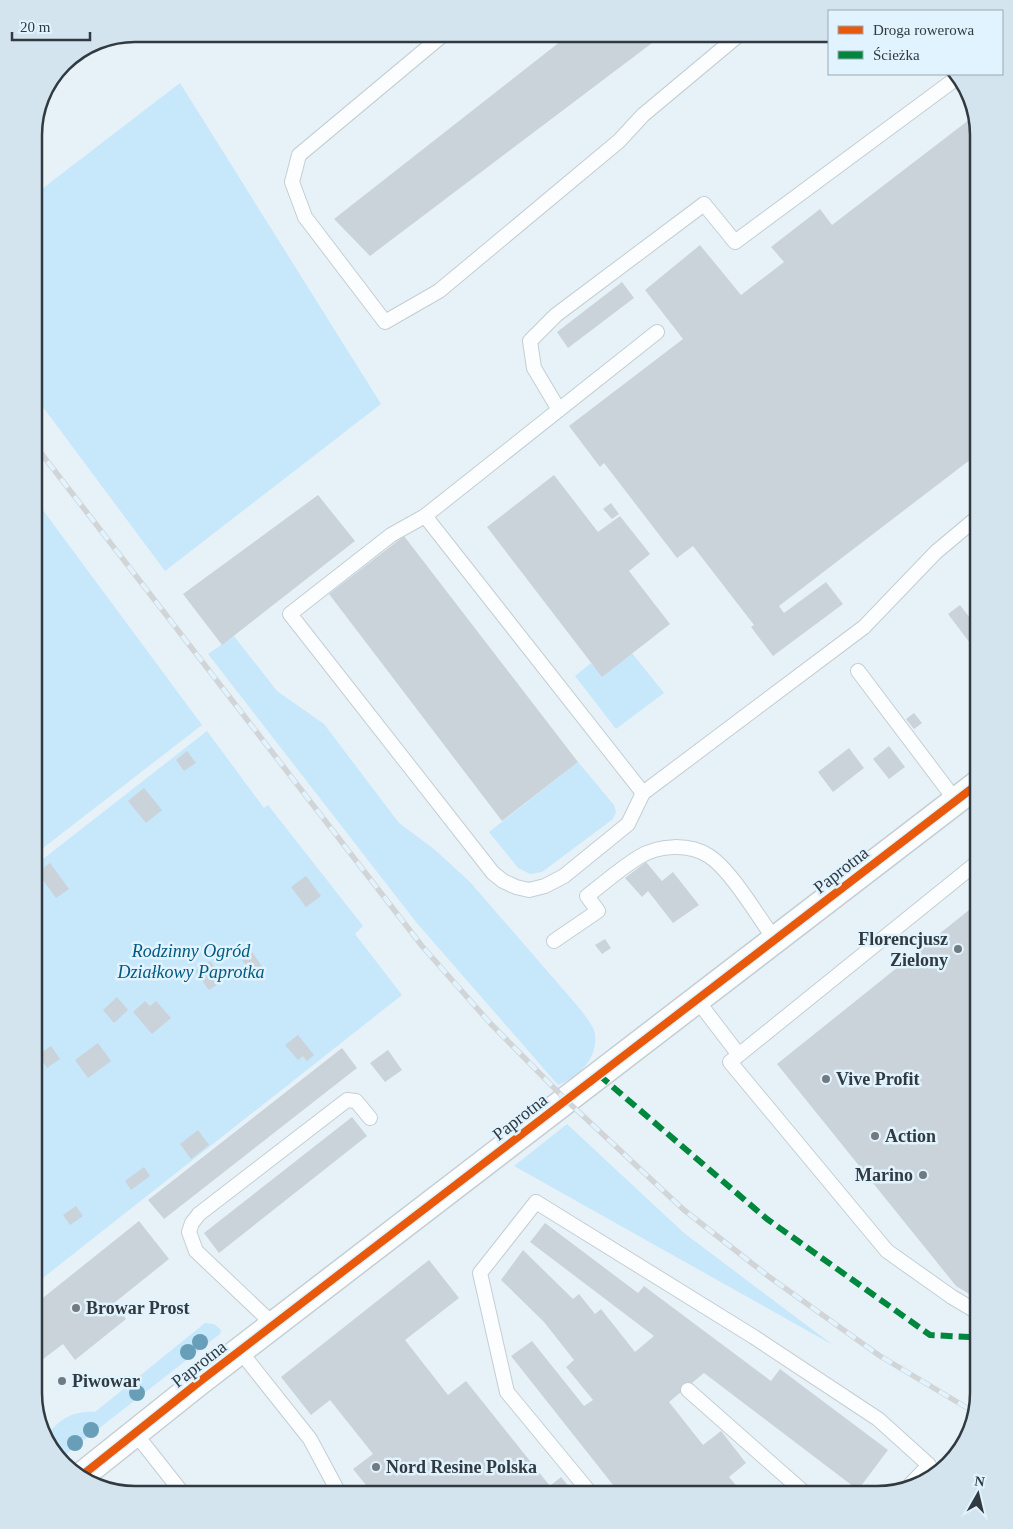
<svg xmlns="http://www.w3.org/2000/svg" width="1013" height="1529" viewBox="0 0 1013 1529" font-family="Georgia,serif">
<rect width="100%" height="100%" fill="#e7f2f8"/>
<path fill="#c7e7fb" d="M180,83L381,404L165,571L34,395V195Z
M34,498L202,725L34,855Z
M234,636L277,691L324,724L399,823L434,849L470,882L581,1010C585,1016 594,1026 595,1034C598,1059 579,1076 558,1085L416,922L208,654Z
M632,653L664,693L616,729L575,676L591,663L602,676Z
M207,731L264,808L268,805L363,926L355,934L402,995L34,1285V866Z
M578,762L614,805L616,812L613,819L542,872L530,874L518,868L489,832Z
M567,1124L684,1233L833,1345L514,1166Z
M205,1323L214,1324L221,1330L220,1334L61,1458L47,1444L46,1437C58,1419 74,1410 95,1412Z"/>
<path fill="#cad3d9" d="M570,34H664L370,256L334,219Z
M974,116L979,135V453L779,606L784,613L826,582L843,604L773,656L751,627L754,625L693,546L677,558L604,463L600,467L569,426L683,339L645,290L700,245L741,295L784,262L771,247L820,209L832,225Z
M622,282L634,298L568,348L557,332Z
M554,475L598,532L620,516L650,554L629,571L670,624L602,677L487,527Z
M318,495L355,541L222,645L183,594Z
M611,503L619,514L612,519L603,509Z
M404,536L578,762L502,821L329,594Z
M960,605L979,630V655L948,614Z
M914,713L922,723L914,729L906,719Z
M889,746L905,767L889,779L873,759Z
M849,748L864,768L833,792L818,772Z
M187,751L196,763L184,771L176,760Z
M144,788L162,810L146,823L128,801Z
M646,862L662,881L673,872L699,905L673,923L648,891L642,897L625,878Z
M50,863L69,889L56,898L37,872Z
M306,876L321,896L306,907L291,887Z
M979,902V1300L956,1286L777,1064Z
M605,939L611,948L602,954L595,945Z
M252,952L266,972L256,980L242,960Z
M210,961L224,980L209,990L195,971Z
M117,997L128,1010L114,1023L103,1010Z
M145,1001L150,1006L156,1001L171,1018L152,1034L133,1012Z
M298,1035L314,1055L307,1061L303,1056L298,1060L285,1045Z
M98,1043L111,1061L88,1078L75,1060Z
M51,1046L60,1059L47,1068L38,1055Z
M342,1048L357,1068L164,1219L148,1200Z
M388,1050L402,1070L385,1082L370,1063Z
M352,1117L367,1136L219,1253L204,1233Z
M198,1130L209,1145L191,1159L180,1144Z
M144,1167L150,1176L131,1190L125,1181Z
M76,1206L83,1216L70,1225L63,1215Z
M139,1221L169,1259L114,1303L126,1319L75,1360L63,1344L34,1366V1305Z
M545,1223L638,1293L644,1286L771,1381L780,1369L888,1450L858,1490L704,1373L669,1402L703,1445L721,1431L746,1463L729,1477L744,1495H621L511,1356L532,1341L584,1406L593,1400L566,1367L574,1360L544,1322L501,1280L523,1250L573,1299L579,1294L595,1314L601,1309L635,1352L654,1336L530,1242Z
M429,1260L459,1298L346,1386L405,1340L448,1395L466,1381L550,1486L561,1477L576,1495H374L353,1469L373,1454L330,1400L311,1415L281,1377Z"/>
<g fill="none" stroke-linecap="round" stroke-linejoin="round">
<g stroke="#c5ced3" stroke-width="16">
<path id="service" d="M444,34L299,155L292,182L305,217L385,322L439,291L619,141L643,115L740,34
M559,410L534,368L530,341L556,315L704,204L735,242L958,77
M425,516L391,535L290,614L493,873L503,881L516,887L529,890L545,886L564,876L628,824L643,793L864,627L936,552L979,516
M858,671L956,801
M643,793L425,516L657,332
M554,941L598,911L587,896C604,883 621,868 639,857C658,845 689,843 709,856C731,870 759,918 775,940
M697,1000L739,1055
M979,1313L952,1297L887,1251L730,1062L979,861
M274,1325L196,1251L189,1232L192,1223L199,1214L347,1100L356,1101L370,1118
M240,1351L310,1439L340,1495
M688,1390L807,1495
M135,1433L184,1495
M592,1495L507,1392L480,1273L536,1202L754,1337L878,1419L929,1465L908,1487"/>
</g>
<g stroke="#c5ced3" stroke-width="29">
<path id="minor" d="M80,1477L199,1382L979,783"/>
</g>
<use href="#service" stroke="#fbfdfe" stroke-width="14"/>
<use href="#minor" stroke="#fbfdfe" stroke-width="26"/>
<g stroke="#d2d5d7" stroke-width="5.5">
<path id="rail" d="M34,444L422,946L490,1023L566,1100L684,1210L768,1276L880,1356L974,1412"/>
</g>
<use href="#rail" stroke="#e1f3fe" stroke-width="4" stroke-dasharray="11" stroke-linecap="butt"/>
<path stroke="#00873e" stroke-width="6" stroke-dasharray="12 6" stroke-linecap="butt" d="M599,1075L767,1219L930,1335L969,1337L979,1325"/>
<g stroke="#e1f3fe" stroke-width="11">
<path id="cycleway" d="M80,1477L199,1382L979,783"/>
</g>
<use href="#cycleway" stroke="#e8590c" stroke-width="8"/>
</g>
<g fill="#689eb7">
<circle cx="200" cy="1342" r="8"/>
<circle cx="188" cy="1352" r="8"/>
<circle cx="137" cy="1393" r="8"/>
<circle cx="91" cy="1430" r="8"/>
<circle cx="75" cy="1443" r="8"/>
</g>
<g fill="#717a80" stroke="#e1f3fe" stroke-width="2">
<circle cx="958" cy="949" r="5"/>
<circle cx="826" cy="1079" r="5"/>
<circle cx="875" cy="1136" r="5"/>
<circle cx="923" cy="1175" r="5"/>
<circle cx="76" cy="1308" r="5"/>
<circle cx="62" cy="1381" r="5"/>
<circle cx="376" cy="1467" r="5"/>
</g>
<g text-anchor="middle" stroke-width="5" stroke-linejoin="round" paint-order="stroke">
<g font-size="18" fill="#313a40" stroke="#e1f3fe">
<text transform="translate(841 870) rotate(-38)" y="6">Paprotna</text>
<text transform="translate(520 1117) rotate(-38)" y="6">Paprotna</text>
<text transform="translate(199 1364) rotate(-38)" y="6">Paprotna</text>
</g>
<g font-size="18" font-weight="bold" fill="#313a40" stroke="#e1f3fe" text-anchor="start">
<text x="948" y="945" text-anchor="end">Florencjusz<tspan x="948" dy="21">Zielony</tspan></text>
<text x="836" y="1085">Vive Profit</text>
<text x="885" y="1142">Action</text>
<text x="913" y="1181" text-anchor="end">Marino</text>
<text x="86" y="1314">Browar Prost</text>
<text x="72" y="1387">Piwowar</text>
<text x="386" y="1473">Nord Resine Polska</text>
</g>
<g font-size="18" font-style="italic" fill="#015a81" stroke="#e1f3fe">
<text x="191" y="957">Rodzinny Ogród<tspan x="191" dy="21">Działkowy Paprotka</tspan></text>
</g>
</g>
<path d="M0 0H1013V1529H0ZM135 42H877A93 93 0 0 1 970 135V1393A93 93 0 0 1 877 1486H135A93 93 0 0 1 42 1393V135A93 93 0 0 1 135 42Z" fill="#d3e4ef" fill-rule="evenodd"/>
<path fill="none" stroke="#313a40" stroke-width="2.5" d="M135 42H877A93 93 0 0 1 970 135V1393A93 93 0 0 1 877 1486H135A93 93 0 0 1 42 1393V135A93 93 0 0 1 135 42Z"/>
<rect x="828" y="10" width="175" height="65" fill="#e1f3fe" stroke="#9ba9b2"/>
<rect x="838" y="26" width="25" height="8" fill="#e8590c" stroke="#9ba9b2"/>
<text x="873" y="35" font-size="15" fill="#313a40">Droga rowerowa</text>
<rect x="838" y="51" width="25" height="8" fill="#00873e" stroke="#9ba9b2"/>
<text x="873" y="60" font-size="15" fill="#313a40">Ścieżka</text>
<g transform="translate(978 1494) rotate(8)" stroke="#e1f3fe" stroke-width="4" paint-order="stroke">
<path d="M0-4L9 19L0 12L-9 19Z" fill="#313a40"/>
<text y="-8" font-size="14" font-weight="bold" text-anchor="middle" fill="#313a40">N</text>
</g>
<path d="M12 32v8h78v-8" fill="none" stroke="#313a40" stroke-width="2.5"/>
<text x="20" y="32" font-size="15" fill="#313a40" stroke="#e1f3fe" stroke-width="4" paint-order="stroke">20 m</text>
</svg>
